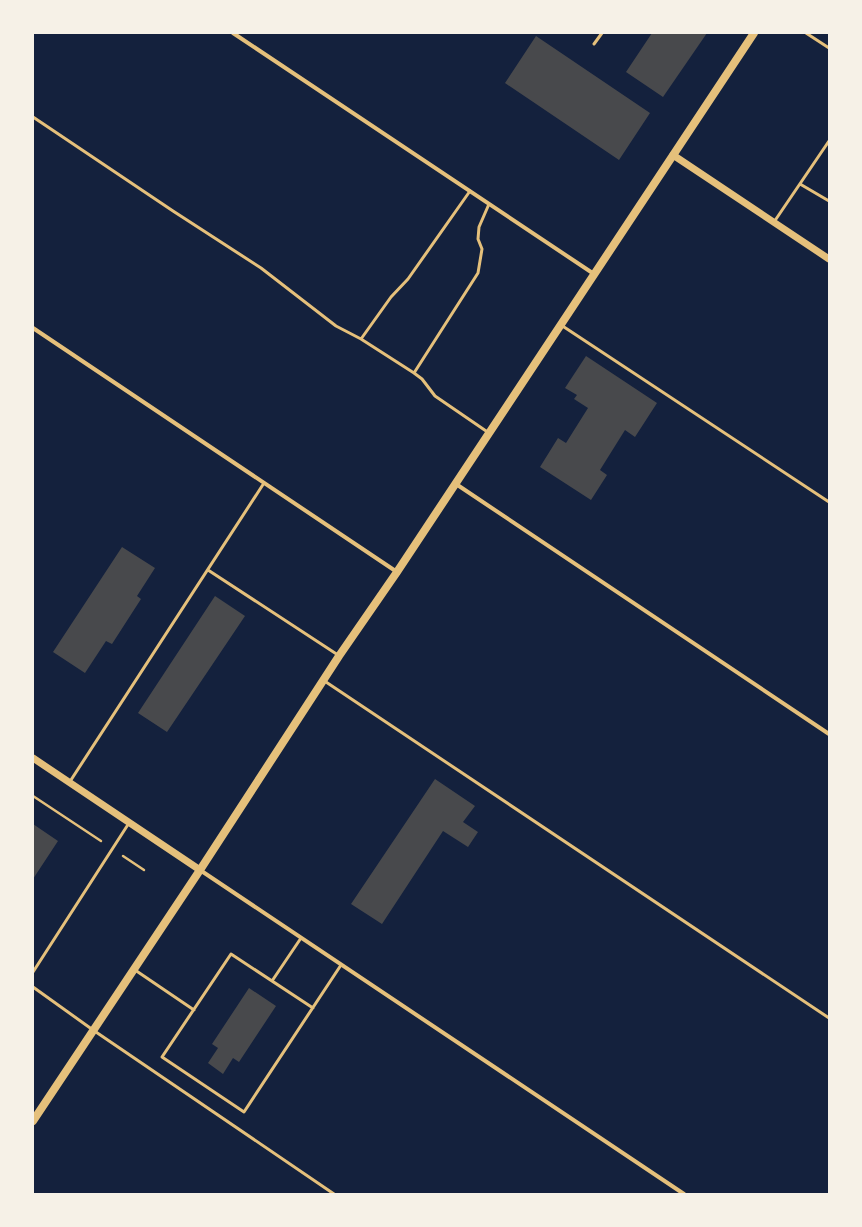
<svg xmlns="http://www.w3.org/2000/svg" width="862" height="1227" viewBox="0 0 862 1227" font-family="Roboto,sans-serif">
<rect width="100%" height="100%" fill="#14213d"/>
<path fill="#48494c" d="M652,33H707L663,97L626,72Z
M536,36L650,113L619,160L505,83Z
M586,356L657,403L635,437L625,430L600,470L607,475L591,500L540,467L558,438L566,443L588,408L574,399L577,395L565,388Z
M122,547L155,568L137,596L141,599L112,644L106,641L85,673L53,652Z
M215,596L245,616L167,732L138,713Z
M435,779L475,806L463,822L478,832L468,847L443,831L382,924L351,904Z
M33,824L58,841L33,879Z
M249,988L276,1006L239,1062L233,1058L223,1074L208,1063L218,1048L212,1044Z"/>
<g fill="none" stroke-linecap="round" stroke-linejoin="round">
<path stroke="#e5c07b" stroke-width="2.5" d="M33,796L101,841
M123,856L144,870"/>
<path stroke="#e5c07b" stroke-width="3" d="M806,33L829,48
M594,44L602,33
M33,117L173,211L261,268L336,326L361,339
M800,184L829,201
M470,191L408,279L391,297L361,339L414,373L422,379L435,396L489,433
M774,222L829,141
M561,325L829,502
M414,373L478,273L482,249L478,239L479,227L489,204
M208,570L338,655
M323,680L829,1018
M69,783L264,483
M135,970L194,1010
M33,972L129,823
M272,981L301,938
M33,987L93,1030L334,1194
M313,1008L231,954L162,1057L244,1112L341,965"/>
<path stroke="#e5c07b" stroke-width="4" d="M233,33L594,274
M33,328L397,572
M456,484L829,734
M200,870L684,1194"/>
<path stroke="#e5c07b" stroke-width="7" d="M673,155L829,259
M33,758L200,870"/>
<path stroke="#e5c07b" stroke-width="8" d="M33,1121L200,870L339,656L397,572L754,33"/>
</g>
<rect width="862" height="1227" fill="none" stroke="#f6f1e7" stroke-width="68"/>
</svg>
